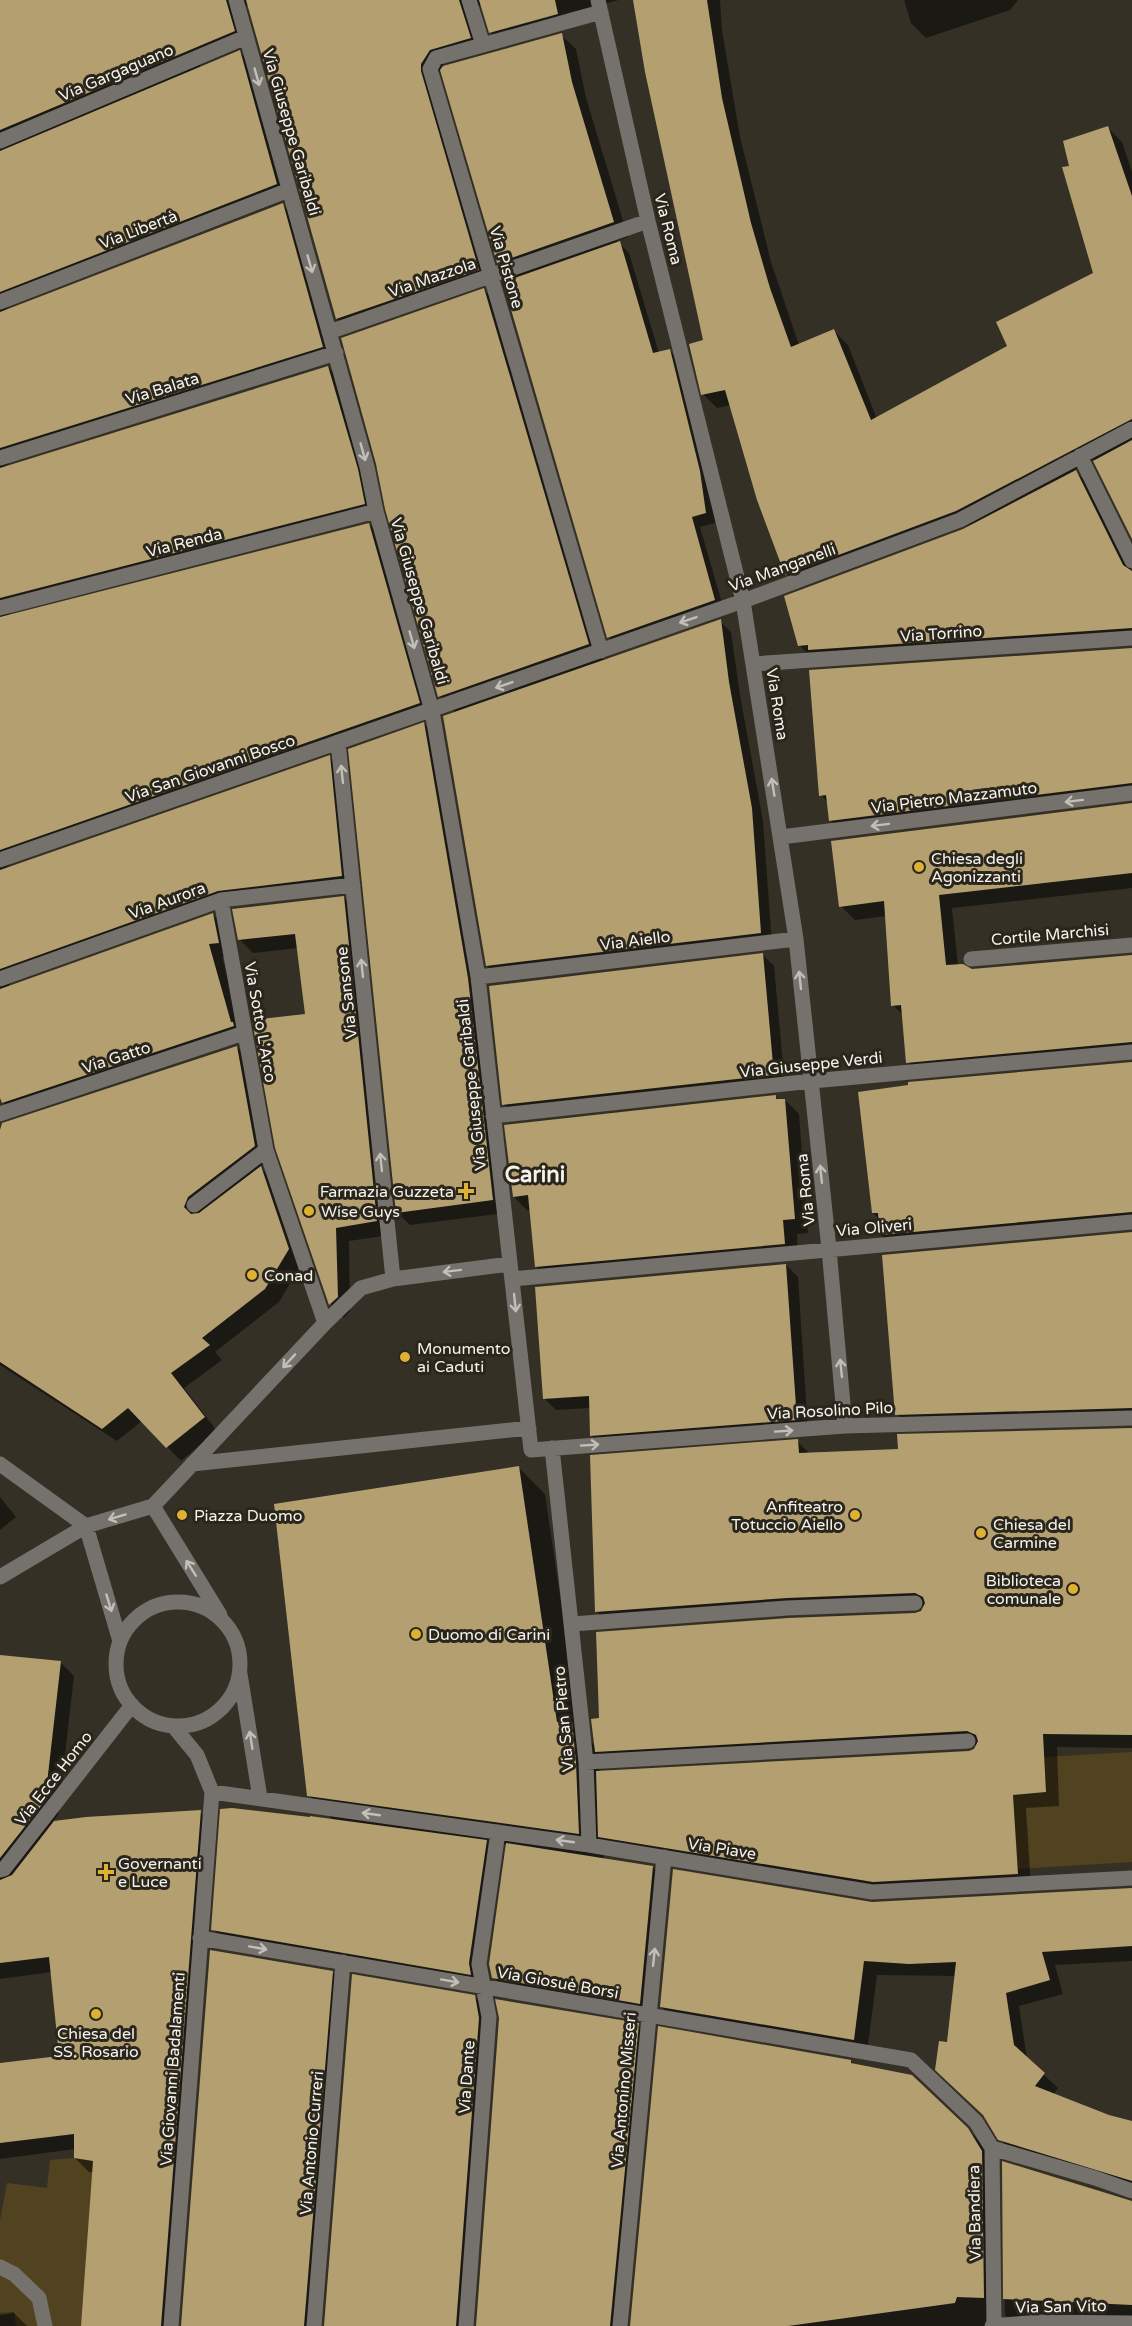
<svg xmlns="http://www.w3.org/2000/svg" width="1132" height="2326" viewBox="0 0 1132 2326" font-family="'Varela Round',sans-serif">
<rect width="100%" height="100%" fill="#343025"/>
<path fill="#51431f" d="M1132,1752V1862L1017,1869L1013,1795L1046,1792L1044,1757Z
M74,2158L93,2161L83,2326H16L14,2312L0,2313V2220L7,2183L47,2188L50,2160Z"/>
<path fill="#0007" fill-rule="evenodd" d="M0,0H619L568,13L571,28L505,46L491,32L482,5L475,8L484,52L444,64L435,79L492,283L351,332L337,319L249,5L243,6L248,45L200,65L201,68L240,52L253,66L290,198L10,306L3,312L282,205L296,218L336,361L11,462L2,468L328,367L342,381L378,518L12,612L5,618L369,524L383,538L433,717L11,864L3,870L329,757L343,771L355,890L232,904L11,983L6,989L213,915L227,929L232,956L222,957L243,1034L17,1116L3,1102L0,1093Z
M634,0H720L722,30L740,137L771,262L799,345L834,331L848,345L877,419L1009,346L1094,274L1071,167L1108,128L1122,142L1132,172V536L1094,459L1074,470L1089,485L1132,571V642L813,659L799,645L974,525V523L800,588L787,574L731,405L717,408L703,394L705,342Z
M904,0H1018L1010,10L926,38L911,23Z
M561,35L576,49L586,98L628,237L617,241L629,253L659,353L670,351L679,361L710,482L715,523L700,527L724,610L619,647L609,637L515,279L499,262Z
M484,290L501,307L605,661L720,621L731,632L740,695L763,821L772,944L499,977L487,966L456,713L440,696Z
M1132,649V798L844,834L830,820L828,803L821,795Z
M424,724L437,737L505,1213L410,1225L397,1212Z
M1132,804V888L952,908L958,966L972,970L1132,956V1057L922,1076L908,1062L904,1016L893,1005L887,916L855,920L841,906Z
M343,897L357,911L390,1235L349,1241L350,1311L344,1318L331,1304L277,1147L306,1015L298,948L253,953L240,940Z
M762,954L774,966L785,1086L515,1116L504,1104Z
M237,1047L251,1061L268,1160L260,1167L274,1181L302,1263L279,1302L215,1352L222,1360L184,1388L217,1431L181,1461L142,1421L117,1441L0,1365V1134Z
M1132,1063V1227L895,1249L881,1235L880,1220L873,1213Z
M775,1096L779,1101L785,1100L799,1114L808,1233L797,1234L798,1258L550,1281L536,1266L531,1210L528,1211L514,1197Z
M1132,1233V1422L911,1428L897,1414Z
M786,1265L798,1277L808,1431L603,1447L591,1435L590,1408L556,1410L544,1398Z
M1132,1429V1748L1057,1747L1059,1806L1026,1808L1031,1888L887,1895L614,1850L604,1840V1860L653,1867L666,1881L654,2017L507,1991L493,1977L507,1845L487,1843L501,1856L483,1978L485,1988L227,1944L213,1929L334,1821L309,1795L519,1468L545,1494L580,1731L596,1747L922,1612L925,1607L801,1611L611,1626L597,1612L797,1441L810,1454L900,1450ZM977,1745L975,1750L969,1752L600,1773L598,1753L610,1765Z
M0,1497L16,1517L0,1530Z
M0,1657L60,1662L74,1676L58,1815L52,1823L86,1819L200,1812L214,1826L176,2326H82L94,2172H89L75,2158V2149L0,2159V2065L60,2058L52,1972L0,1979Z
M1132,1889V1961L1055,1965L1063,1994L1019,2006L1027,2059L1058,2088L1053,2095L1132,2124V2189L1014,2153L1000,2139L948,2043L956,1976L877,1975L867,2053L675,2020L661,2006L872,1903Z
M332,1972L346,1986L319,2326H182Z
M474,1996L488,2011L471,2326H325Z
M638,2025L652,2038L625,2326H477Z
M850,2061L967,2129L982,2144L996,2166L997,2326H631Z
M1003,2163L1132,2201V2326H1017L1005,2315Z
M14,2313L27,2326H0V2315Z"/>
<path fill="#b49f70" d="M0,0H226L235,31L0,130Z
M246,0H459L471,38L430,50L421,64V71L479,270L336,319Z
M479,0H555L558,14L489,33Z
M633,0H707L722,98L751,223L770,288L791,347L834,329L871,420L1007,346L996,322L1093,273L1062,167L1069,166L1063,141L1108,126L1132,196V419L956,511L785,575L757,500L725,390L701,395L689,344L703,340L645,72Z
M562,33L572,82L614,222L497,263L440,70L443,66Z
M240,50L277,184L0,292V151Z
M283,203L323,347L0,448V312Z
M620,241L653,353L670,349L700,471L706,513L692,517L715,600L607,638L503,282Z
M484,288L589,644L438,697L385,509L376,464L341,338Z
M328,366L358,469L365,504L0,598V468Z
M1132,440V539L1093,461Z
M1076,470L1123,565L1132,571V628L808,650V645L798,646L784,596L963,529Z
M369,523L420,703L0,850V617Z
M721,619L729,682L752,808L761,933L486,966L443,716Z
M1132,648V783L829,821L826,795L819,796L809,670Z
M424,722L468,978L493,1200L396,1213L348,749Z
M330,755L342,876L218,891L0,969V870Z
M1132,803V873L939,895L946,965L963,964L972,969L1132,955V1042L906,1063L901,1005L891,1006L884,901L839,907L831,841Z
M344,896L377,1221L336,1228L338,1297L329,1305L275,1148L252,1020L305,1014L295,934L238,940L232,909Z
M213,913L219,943L209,944L231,1022H233L234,1026L2,1103L0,1098V989Z
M763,953L774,1075L502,1105L489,986Z
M237,1046L255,1146L188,1197L184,1207L191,1214L199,1213L261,1166L289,1249L265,1289L202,1338L210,1345L171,1373L205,1417L166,1448L128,1408L102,1429L0,1362V1130L2,1123Z
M1132,1062V1212L880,1235L878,1213H872L858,1092L908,1085V1082Z
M776,1095V1099H785L795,1219L783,1220L785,1244L535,1267L528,1195L513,1197L504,1125Z
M1132,1232V1408L895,1415L882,1255Z
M786,1264L797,1420L590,1436L589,1396L543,1399L535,1287Z
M1132,1428V1735L1043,1734L1046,1792L1013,1795L1018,1874L873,1882L598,1837L596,1771L969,1751L974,1749L978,1741L976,1735L967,1731L595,1752L591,1719L599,1718L596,1632L788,1618L915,1613L921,1611L925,1603L923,1597L915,1593L787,1598L595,1612L590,1455L798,1439L799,1453L898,1449L897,1434Z
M519,1466L557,1722L572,1721L576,1763L579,1834L307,1796L274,1504Z
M0,1655L61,1661L45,1801L0,1858Z
M232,1808L310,1817V1816L487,1840L469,1963L471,1975L211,1930L220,1809Z
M201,1810L161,2326H81L93,2161L74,2158V2134L0,2143V2063L59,2056L49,1957L0,1963V1880L12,1875L54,1821L86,1817Z
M506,1843L653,1866L640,2004L492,1978L489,1964Z
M673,1869L872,1902L1132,1888V1946L1042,1952L1050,1980L1006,1993L1014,2045L1045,2073L1035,2086L1109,2115L1132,2121V2181L998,2140L983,2115L935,2070L939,2041L947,2042L956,1962L909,1964L864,1961L854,2040L660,2007Z
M210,1950L333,1971L304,2326H181Z
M352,1974L475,1995L479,2018L456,2326H324Z
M495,1999L639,2023L610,2326H476L499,2018Z
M658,2026L851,2060V2063L912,2075L968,2128L982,2151L984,2298L957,2297L955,2303L788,2326H630Z
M1002,2161L1132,2201V2305L1003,2299Z"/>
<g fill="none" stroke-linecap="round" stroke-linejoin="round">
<path stroke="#75726d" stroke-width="15" d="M236,0L367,467L376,511L432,711L478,977L531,1450L845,1426L1132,1418
M469,0L483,45
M598,0L648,221L743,601L796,939L829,1249L845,1426
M601,12L436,58L430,69L601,651
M0,141L246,37
M0,302L289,190
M329,332L648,221
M1080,456L1132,561
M0,458L336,353
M0,608L376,511
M753,664L1132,638
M338,742L393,1279
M781,837L1132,793
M0,860L743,601L960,520L1132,429
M221,900L266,1150
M971,959L1132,945
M478,977L796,939
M0,979L221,900L353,885
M0,1114L244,1033
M493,1116L812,1081L1132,1052
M194,1205L266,1150L325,1323
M512,1279L1132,1222
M552,1448L586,1762L589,1845
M0,1464L86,1526
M192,1464L529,1428
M153,1506L220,1615
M86,1526L119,1638
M0,1577L86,1526L153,1506L325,1323L361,1288L393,1279L510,1264
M116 1664a62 62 0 1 1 124 0a62 62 0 1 1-124 0Z
M572,1624L787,1608L915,1603
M240,1674L260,1798
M586,1762L968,1741
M212,1792L589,1845L872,1892L1132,1878
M0,1870L4,1869L132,1705
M200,1938L911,2060L976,2122L992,2148L994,2326
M992,2148L1095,2178L1132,2191
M0,2267L14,2274L39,2298L45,2326
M171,2326L212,1792L197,1755L174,1727
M314,2326L343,1962
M466,2326L489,2017L479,1964L498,1832
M620,2326L664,1857
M992,2326L1038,2322L1132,2323"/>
</g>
<defs><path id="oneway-shaft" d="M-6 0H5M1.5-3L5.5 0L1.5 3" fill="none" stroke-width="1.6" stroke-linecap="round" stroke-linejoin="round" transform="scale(1.5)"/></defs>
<g stroke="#c2bfb9">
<use href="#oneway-shaft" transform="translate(257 77) rotate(74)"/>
<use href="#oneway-shaft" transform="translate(310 264) rotate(74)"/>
<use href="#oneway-shaft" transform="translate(363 452) rotate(74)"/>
<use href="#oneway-shaft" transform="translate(688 620) rotate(161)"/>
<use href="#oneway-shaft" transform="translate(412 640) rotate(74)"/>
<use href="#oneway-shaft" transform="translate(504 685) rotate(161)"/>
<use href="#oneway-shaft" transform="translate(342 774) rotate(-96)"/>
<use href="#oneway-shaft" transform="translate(773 787) rotate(-99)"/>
<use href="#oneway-shaft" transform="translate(1074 801) rotate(173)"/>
<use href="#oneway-shaft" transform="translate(880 825) rotate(173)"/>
<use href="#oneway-shaft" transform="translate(362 968) rotate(-96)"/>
<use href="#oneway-shaft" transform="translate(800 980) rotate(-96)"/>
<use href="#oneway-shaft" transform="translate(381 1162) rotate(-96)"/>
<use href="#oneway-shaft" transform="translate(821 1174) rotate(-96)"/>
<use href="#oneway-shaft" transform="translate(452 1271) rotate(173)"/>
<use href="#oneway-shaft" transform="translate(515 1303) rotate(84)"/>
<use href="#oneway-shaft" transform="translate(289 1361) rotate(133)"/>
<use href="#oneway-shaft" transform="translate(841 1368) rotate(-96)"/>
<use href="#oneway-shaft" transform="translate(784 1431) rotate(-4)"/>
<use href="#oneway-shaft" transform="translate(590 1445) rotate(-4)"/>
<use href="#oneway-shaft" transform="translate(117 1517) rotate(163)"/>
<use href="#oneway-shaft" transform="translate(191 1568) rotate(-122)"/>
<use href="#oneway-shaft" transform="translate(109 1603) rotate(73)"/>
<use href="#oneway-shaft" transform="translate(251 1740) rotate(-99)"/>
<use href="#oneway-shaft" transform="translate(371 1814) rotate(-172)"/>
<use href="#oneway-shaft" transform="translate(565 1841) rotate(-172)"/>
<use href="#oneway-shaft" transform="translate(258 1948) rotate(10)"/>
<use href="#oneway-shaft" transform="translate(654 1957) rotate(-84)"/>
<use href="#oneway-shaft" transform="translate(450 1981) rotate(10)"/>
</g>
<g fill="#deb133" stroke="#2a261c" stroke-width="2">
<circle cx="919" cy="867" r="6"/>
<path d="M463 1182h6v6h6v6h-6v6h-6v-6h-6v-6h6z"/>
<circle cx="309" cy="1211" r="6"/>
<circle cx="252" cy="1275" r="6"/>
<circle cx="405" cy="1357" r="6"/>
<circle cx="182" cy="1515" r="6"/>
<circle cx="855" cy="1515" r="6"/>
<circle cx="981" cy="1533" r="6"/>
<circle cx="1073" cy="1589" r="6"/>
<circle cx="416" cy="1634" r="6"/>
<path d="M103 1863h6v6h6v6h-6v6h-6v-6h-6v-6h6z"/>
<circle cx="96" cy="2014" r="6"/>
</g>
<g text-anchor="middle" stroke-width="6" stroke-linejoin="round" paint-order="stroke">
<g font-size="16" fill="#f6f3ec" stroke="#2a261c">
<text transform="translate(116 72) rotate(-23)" y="6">Via Gargaguano</text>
<text transform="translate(292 132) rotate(74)" y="6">Via Giuseppe Garibaldi</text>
<text transform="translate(138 229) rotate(-21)" y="6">Via Libertà</text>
<text transform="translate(669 229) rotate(76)" y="6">Via Roma</text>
<text transform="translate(507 267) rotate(74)" y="6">Via Pistone</text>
<text transform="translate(432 277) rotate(-19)" y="6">Via Mazzola</text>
<text transform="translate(162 388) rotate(-17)" y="6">Via Balata</text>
<text transform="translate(184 542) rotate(-14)" y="6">Via Renda</text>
<text transform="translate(782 567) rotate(-20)" y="6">Via Manganelli</text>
<text transform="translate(420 601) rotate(74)" y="6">Via Giuseppe Garibaldi</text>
<text transform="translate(941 633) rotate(-4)" y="6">Via Torrino</text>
<text transform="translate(778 704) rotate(81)" y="6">Via Roma</text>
<text transform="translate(210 768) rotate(-19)" y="6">Via San Giovanni Bosco</text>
<text transform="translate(954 797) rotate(-7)" y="6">Via Pietro Mazzamuto</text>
<text transform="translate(167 900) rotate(-20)" y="6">Via Aurora</text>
<text transform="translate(1050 934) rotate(-5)" y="6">Cortile Marchisi</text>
<text transform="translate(635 940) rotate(-7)" y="6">Via Aiello</text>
<text transform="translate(346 993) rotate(-96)" y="6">Via Sansone</text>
<text transform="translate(261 1022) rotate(80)" y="6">Via Sotto L'Arco</text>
<text transform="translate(116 1057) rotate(-18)" y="6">Via Gatto</text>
<text transform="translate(811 1064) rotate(-6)" y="6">Via Giuseppe Verdi</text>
<text transform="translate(471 1085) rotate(-96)" y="6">Via Giuseppe Garibaldi</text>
<text transform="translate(805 1190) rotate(-96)" y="6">Via Roma</text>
<text transform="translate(874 1227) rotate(-5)" y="6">Via Oliveri</text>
<text transform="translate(830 1410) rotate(-3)" y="6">Via Rosolino Pilo</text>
<text transform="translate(563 1719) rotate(-95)" y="6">Via San Pietro</text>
<text transform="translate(53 1778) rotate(-52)" y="6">Via Ecce Homo</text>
<text transform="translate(722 1848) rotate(9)" y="6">Via Piave</text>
<text transform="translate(558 1982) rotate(10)" y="6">Via Giosuè Borsi</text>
<text transform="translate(172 2069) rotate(-86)" y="6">Via Giovanni Badalamenti</text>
<text transform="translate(466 2077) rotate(-86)" y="6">Via Dante</text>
<text transform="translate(623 2090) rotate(-85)" y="6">Via Antonino Misseri</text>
<text transform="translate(311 2143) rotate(-85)" y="6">Via Antonio Curreri</text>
<text transform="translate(974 2213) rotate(-91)" y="6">Via Bandiera</text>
<text transform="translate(1061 2306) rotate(-1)" y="6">Via San Vito</text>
</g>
<g font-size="16" fill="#f6f3ec" stroke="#2a261c" text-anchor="start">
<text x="931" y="864">Chiesa degli<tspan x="931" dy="18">Agonizzanti</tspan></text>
<text x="454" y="1197" text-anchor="end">Farmazia Guzzeta</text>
<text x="321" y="1217">Wise Guys</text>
<text x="264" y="1281">Conad</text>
<text x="417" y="1354">Monumento<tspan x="417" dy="18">ai Caduti</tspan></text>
<text x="843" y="1512" text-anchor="end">Anfiteatro<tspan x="843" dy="18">Totuccio Aiello</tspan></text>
<text x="194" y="1521">Piazza Duomo</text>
<text x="993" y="1530">Chiesa del<tspan x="993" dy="18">Carmine</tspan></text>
<text x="1061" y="1586" text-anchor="end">Biblioteca<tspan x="1061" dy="18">comunale</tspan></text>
<text x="428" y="1640">Duomo di Carini</text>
<text x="118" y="1869">Governanti<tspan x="118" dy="18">e Luce</tspan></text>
<text x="96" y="2039" text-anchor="middle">Chiesa del<tspan x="96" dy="18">SS. Rosario</tspan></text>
</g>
<g font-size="22" font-weight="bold" fill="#f6f3ec" stroke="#2a261c">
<text x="535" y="1182">Carini</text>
</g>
</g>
</svg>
